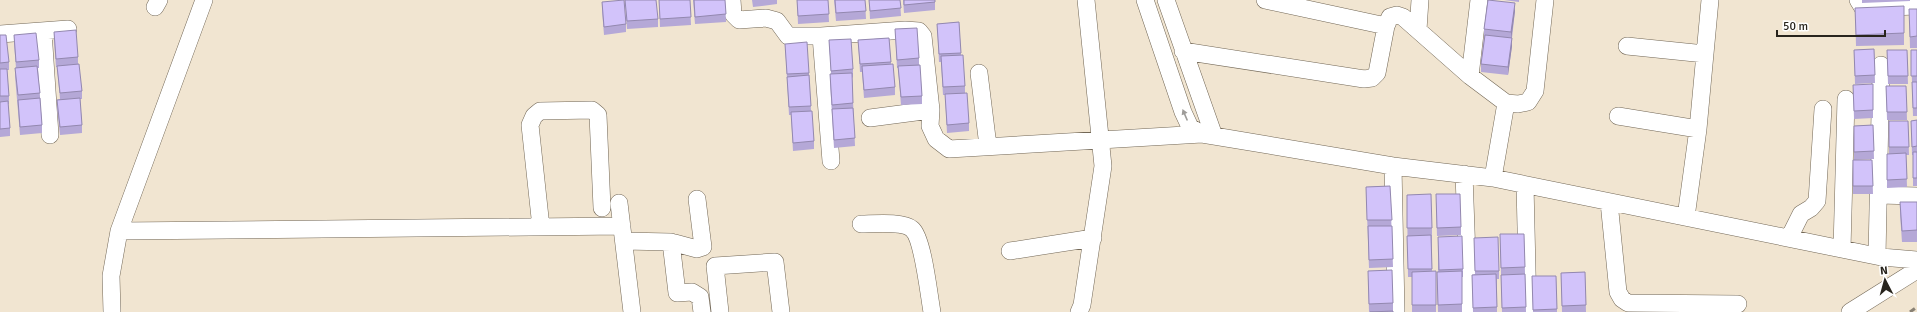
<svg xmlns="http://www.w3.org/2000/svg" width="1917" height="312" viewBox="0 0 1917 312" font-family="Signika,sans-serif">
<rect width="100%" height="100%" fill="#f1e5d1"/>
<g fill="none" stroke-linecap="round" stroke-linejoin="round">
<g stroke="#726756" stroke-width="18">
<path id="minor" d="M732,0L733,14L739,20L766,18L777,21L788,36H821L905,30L919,31L923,36L931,110L930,126L936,139L949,149L1202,134
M1145,0L1183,112L1190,127L1202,134L1393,166L1493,178L1881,257L1917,260
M1166,0L1214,136
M1265,0L1386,26
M1858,0L1863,8L1917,6
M155,7L159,0
M1418,30L1420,0
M43,31L50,135
M0,34L68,29
M821,36L831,161
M1627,46L1705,54
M1183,51L1364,79L1372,78L1377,73L1386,26L1390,17L1397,15L1403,17L1470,76L1506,103L1493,178
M979,73L988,146
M1470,76L1479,0
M1506,103L1518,104L1528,102L1535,91L1545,0
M1618,116L1698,129
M870,118L931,110
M1393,166L1396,312
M1464,174L1469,312
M1525,185L1528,312
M1879,195L1917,196
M1609,202L1618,292L1622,299L1628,303L1738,304
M619,203L632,312
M1686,217L1698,129L1710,0
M861,224C873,224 903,221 912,229C923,238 929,296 932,312
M541,227L530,125L534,116L540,111L592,110L598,115L602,208
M119,231L622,226
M1789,238L1801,214L1811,208L1817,201L1823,109
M624,241L671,242L677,293L692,292L700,297L702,312
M671,242L697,249L703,247L697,199
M1842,249L1846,99
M1010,251L1093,238
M1877,256L1881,65
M112,312L111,276L119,231L204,0
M720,312L715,266L775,262L781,312
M1079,312L1082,305L1103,166L1086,0
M1850,312L1917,270"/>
</g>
<use href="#minor" stroke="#fff" stroke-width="17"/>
<path stroke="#898174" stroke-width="3" stroke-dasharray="6 3" stroke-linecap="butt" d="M1910,312L1917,307"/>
</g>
<path fill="#b5a8d7" d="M625,0L658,19V27L627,29Z
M659,0H690L691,25L660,27Z
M693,0H725L726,22L695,24Z
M752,0H777V4L753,7Z
M797,0H828L829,22L798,24Z
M834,0H865L866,19L836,21Z
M869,0H900L901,16L870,19Z
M903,0H935V10L904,13Z
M1504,0H1519V2Z
M1862,0H1910V1L1862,3Z
M602,2L626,24V32L604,35L602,10Z
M1855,8L1904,33V45L1856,46Z
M1909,9H1917V48H1910Z
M1515,11L1512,38V46L1508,75L1481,72V64L1484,37V29Z
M959,22L961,55L965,86V93L969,123V131L947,133L945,95H943L941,62H939L937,24Z
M895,29L919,58V65L922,96V104L901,105L898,68H897Z
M54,32L78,57V64L82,91V99H80L82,125V133L60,135L57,108V100L60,99L57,67H56L54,40Z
M0,35L9,62V70H7L9,96V104H8L10,128V136L0,137Z
M14,35L39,60V68H38L42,125V133L20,135L15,76V68H16L14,43Z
M889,38L891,64L895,87V95L864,98L862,72H860L858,40Z
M829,40L853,69V77L852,78L855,146L834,148L830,82V74H831Z
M785,44L809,73L811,111L814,141V149L793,151L791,115H789Z
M1874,49L1875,83L1855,84L1854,50Z
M1887,50H1907L1908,84H1888Z
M1911,50H1917V116H1913Z
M1853,85L1873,110V118L1854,119Z
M1886,86H1906L1907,120H1887Z
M1917,120V186H1913V155H1912L1911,121Z
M1889,121H1908L1909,155H1906L1907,187L1887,188V154H1889Z
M1873,125L1874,159L1854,160V126Z
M1853,160H1872L1873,194H1853Z
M1390,186L1393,267L1369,268L1366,187Z
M1407,195L1432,228V271H1436V312H1412V277H1408Z
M1436,202L1461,227V235L1437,236Z
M1900,202H1917V242H1902L1900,214Z
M1500,234H1524L1526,312H1502Z
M1438,237L1463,269V277H1462V312H1438L1437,280L1438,272Z
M1474,238L1499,271V279H1497V312H1473L1472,275L1475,274Z
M1585,272L1586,312H1562L1561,273Z
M1532,276H1556L1557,312H1533Z
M1368,279L1393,303V311L1369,312Z"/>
<path fill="#9388af" d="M1515,3V11L1511,40V32Z
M1512,38V46L1508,75V67Z"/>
<path fill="#d2c3fa" stroke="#9388af" d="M624,0L626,24L604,27L602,2Z
M625,0H656L658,19L627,21Z
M659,0H690L691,17L660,19Z
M694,0H725L726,14L695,17Z
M797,0H828L829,14L798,16Z
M835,0H865L866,11L836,13Z
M869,0H900L901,8L870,11Z
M904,0H935V2L904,5Z
M1488,0L1515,3L1511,32L1484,29Z
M1904,6V33L1856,35L1855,8Z
M1909,9H1917V36L1910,37Z
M959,22L961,53L939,54L937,24Z
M917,28L919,58L897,60L895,29Z
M76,30L78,57L56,59L54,32Z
M36,33L39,60L16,62L14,35Z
M0,35H6L9,62L0,63Z
M1485,35L1512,38L1508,67L1481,64Z
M889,38L891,62L860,64L858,40Z
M851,39L853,69L831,71L829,40Z
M807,42L809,73L787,74L785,44Z
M1874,49L1875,75L1855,76L1854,50Z
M1887,50H1907L1908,76H1888Z
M1911,50H1917V76H1911Z
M963,55L965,86L943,87L941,56Z
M79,64L82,91L60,93L57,66Z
M893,64L895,87L864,90L862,66Z
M920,65L922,96L901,97L898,66Z
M37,66L40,93L18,95L15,68Z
M0,69H7L9,96H0Z
M852,73L853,103L832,105L830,74Z
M809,75L811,106L789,107L787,77Z
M1912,82H1917V108H1913Z
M1873,84V110L1854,111L1853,85Z
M1886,86H1906L1907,112H1887Z
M967,93L969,123L947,125L945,94Z
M40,98L42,125L20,127L18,100Z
M80,98L82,125L60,127L57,100Z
M8,101L10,128L0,129V102Z
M853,108L855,138L834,140L832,109Z
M812,111L814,141L793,143L791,112Z
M1917,120V146L1912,147L1911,121Z
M1889,121H1908L1909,147H1889Z
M1873,125L1874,151L1854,152V126Z
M1913,152H1917V178H1913Z
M1906,153L1907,179L1887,180V154Z
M1853,160H1872L1873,186H1853Z
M1390,186L1392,220H1367L1366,187Z
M1431,194L1432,228H1407V195Z
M1436,194H1460L1461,227L1437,228Z
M1900,202H1917V230L1902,231Z
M1368,226H1392L1393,259L1369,260Z
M1500,234H1524L1525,267L1501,268Z
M1431,235L1432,269H1408L1407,236Z
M1462,236L1463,269L1439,270L1438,237Z
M1498,237L1499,271H1475L1474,238Z
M1392,270L1393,303L1369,304L1368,271Z
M1436,271V305H1412V272Z
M1462,271V304L1438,305L1437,272Z
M1585,272L1586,305L1562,306L1561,273Z
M1496,274L1497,307L1473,308L1472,275Z
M1525,274L1526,307L1502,308L1501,275Z
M1532,276H1556L1557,309L1533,310Z
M1393,311V312H1370Z"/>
<defs><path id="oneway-solid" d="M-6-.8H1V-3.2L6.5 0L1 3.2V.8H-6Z"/></defs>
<use fill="#9e9c99" href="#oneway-solid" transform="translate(1185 115) rotate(-113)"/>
<g transform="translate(1885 280) rotate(354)" stroke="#ffffff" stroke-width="3" paint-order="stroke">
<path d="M0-3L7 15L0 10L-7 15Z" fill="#28241d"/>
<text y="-6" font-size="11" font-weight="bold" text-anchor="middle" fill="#28241d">N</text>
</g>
<path d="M1777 30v6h108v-6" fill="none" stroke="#28241d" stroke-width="2"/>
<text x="1783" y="30" font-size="12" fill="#28241d" stroke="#ffffff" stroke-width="3" paint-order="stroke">50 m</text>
</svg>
